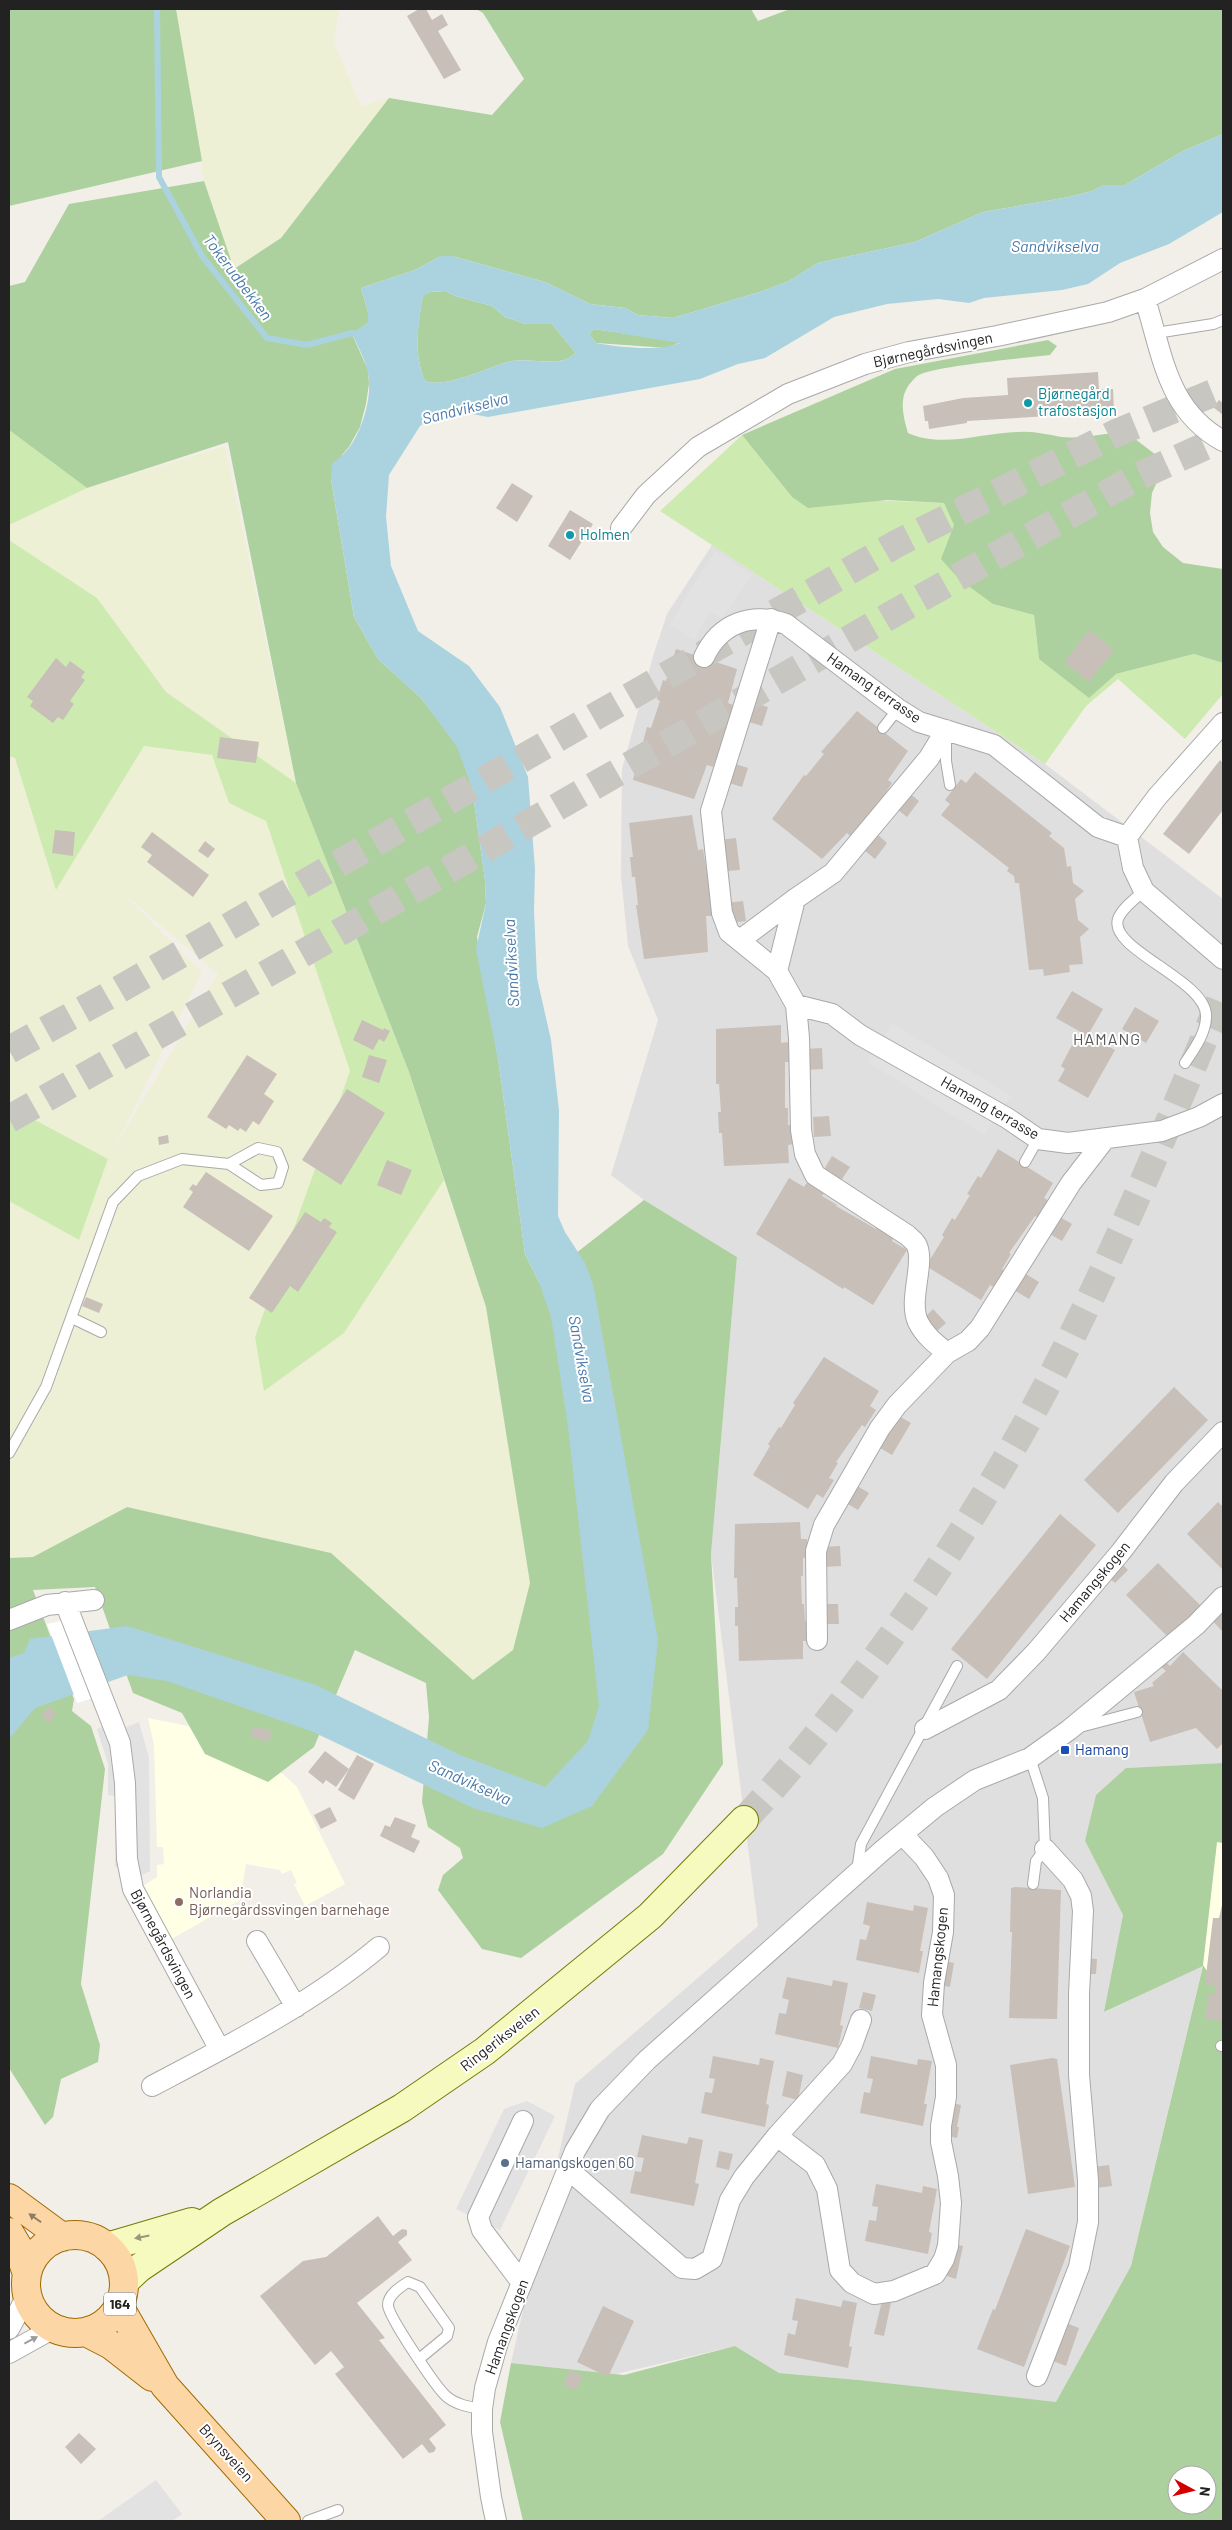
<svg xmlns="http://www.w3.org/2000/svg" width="1232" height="2530" viewBox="0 0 1232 2530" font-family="Barlow,sans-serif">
<rect width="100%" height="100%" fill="#f2efe9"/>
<path fill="#e0dfdf" d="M712,545L1045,764L1223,899V1763L1126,1768L1085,1841L1123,1915L1105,2012L1203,1965L1131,2266L1056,2403L859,2380L779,2373L735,2346L616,2374L511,2363L575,2084L758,1926L711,1554L737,1257L644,1200L611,1175L658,1020L628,946L621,876L622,769L654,653L667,614Z"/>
<path fill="#ffffe5" d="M148,1718L194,1727L244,1749L283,1774L297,1787L345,1884L305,1906L294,1884L297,1883L291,1870L282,1874L280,1870L246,1864L240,1900L168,1941L140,1888L157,1877V1865L164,1864L163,1847H157L154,1745Z
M1217,1842L1223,1843V2060L1203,1965Z"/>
<path fill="#eef0d5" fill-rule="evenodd" d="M176,9H339L334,43L361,106L389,98L281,238L233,269L204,181Z
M225,446L296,783L166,692L97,598L9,540V525L87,488Z
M144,746L212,755L229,803L266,821L350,1071L255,1337L264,1390L344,1333L444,1180L486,1307L530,1583L513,1650L473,1680L331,1553L127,1507L33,1557L9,1558V1201L79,1240L108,1159L9,1106V756L15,758L56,889ZM116,887L218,974L113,1150L202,972Z"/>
<path fill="#cdebb0" d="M9,430L87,488L9,525Z
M742,435L792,497L944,503L993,604L1034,615L1039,659L1116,674L1194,654L1223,663V694L1185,739L1118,679L1086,706L1045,764L660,511Z
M9,540L97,598L166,692L296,783L409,1072L444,1180L344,1333L264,1391L255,1337L350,1071L266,821L229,803L212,755L144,746L56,890L15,758L9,756Z
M9,1106L108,1159L79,1240L9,1201Z"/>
<path fill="#add19e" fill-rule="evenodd" d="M9,9H176L202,161L9,206Z
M476,9H751L758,21L790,9H1223V134L1183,151L1125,185H1104L1092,191L1069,197L983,212L915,242L818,263L789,281L763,291L673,318L638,315L625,308L590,304L545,282L452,256H441L415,270L361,288L368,312V323L352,334L368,370L369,384L366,404L360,427L349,447L342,455L331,479L354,617L378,659L422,699L458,747L472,787L485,880L486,903L477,937L499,1065L525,1254L539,1282L644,1200L737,1257L711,1554L723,1764L663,1854L521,1958L482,1949L438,1890L443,1875L463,1858L460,1848L428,1827L422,1802L429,1717L426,1683L355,1650L314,1747L268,1782L205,1754L182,1713L133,1693L95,1587L33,1590L74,1699L72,1711L91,1726L105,1769L81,1984L100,2045L98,2062L61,2079L53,2117L45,2125L9,2068V1558L33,1557L127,1507L331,1553L473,1680L513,1650L530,1583L486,1307L409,1072L296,783L228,442L87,488L9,430V286L25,282L69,204L204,181L234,269L281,238L389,98L492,115L524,79L483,13Z
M446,291L455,296L492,306L505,317L526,324H552L576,353C559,369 533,357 512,361C489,366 447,389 425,381C413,354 418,323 423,295L430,292Z
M594,329L681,342L667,348L596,343L589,334Z
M1048,340L1057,346L1050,355C1026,358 932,366 917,376C914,379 909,384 907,388C899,401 904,419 908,433C944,449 982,432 1020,432C1035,431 1048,435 1062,437C1082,439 1106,433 1126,432L1160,458L1161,473L1152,493L1150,513L1153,532L1163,547L1183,563L1223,569V663L1194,654L1116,674L1089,698L1039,659L1034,615L993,604L959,579L941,559L954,525L944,503L887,500L808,508L792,497L742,435L895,369Z
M1223,1763V1843L1217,1842L1203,1965L1223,1995V2521H523L500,2422L511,2363L624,2375L735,2346L779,2373L859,2380L1056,2402L1131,2266L1203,1966L1104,2012L1123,1915L1085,1841L1096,1795L1126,1768ZM1177,2475H1207V2505H1177Z"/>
<path fill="#e2e2e2" d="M715,551L752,575L722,618L710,611L694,640L669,625Z
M892,1023L1011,1096L984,1135L868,1062Z
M118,1720L122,1729L139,1722L149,1758L150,1871L138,1877L129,1876L115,1866L116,1796L108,1795V1764L97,1729Z
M527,2101L555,2116L500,2230L456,2209L504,2109Z
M156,2480L182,2514L172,2521H98Z"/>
<path fill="#aad3df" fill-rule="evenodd" d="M1223,134V212L1169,244L1120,263L1088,284L1062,290L984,298L969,303L938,299L887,304L834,317L765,358L738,364L700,379L488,417L472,414L433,416L420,426L389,475L386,517L391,566L418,631L469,666L500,707L528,777L535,869L534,911L537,978L551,1040L559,1110L558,1216L565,1232L585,1263L593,1284L658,1640L648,1730L592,1806L542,1828L473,1808L311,1731L167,1681L128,1675L35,1708L9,1739V1658L24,1653L30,1639L127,1626L316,1685L460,1755L545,1787L588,1741L599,1706L568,1426L551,1317L539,1282L525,1254L499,1065L476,949L486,903L485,880L472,787L457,747L422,699L378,659L354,617L331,479L332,464C338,459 344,454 349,448C363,429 374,393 367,369C364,357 357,345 352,333L368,323V312L361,288L415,270L441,256H452L545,282L590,304L625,308L638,315L673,318L763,291L789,281L818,263L915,242L983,212L1069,197L1092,191L1104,185H1125L1183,151ZM446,291L455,296L492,306L505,317L526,324H552L576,353C559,369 533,357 512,361C489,366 447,389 425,381C413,354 418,324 423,296L430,292ZM594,329L680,343C658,352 619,347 596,343L589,334Z"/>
<path fill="#fff" d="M70,1619L109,1693L77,1703L47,1624Z"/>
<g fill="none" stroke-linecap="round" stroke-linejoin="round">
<path stroke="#aad3df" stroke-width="6" d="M157,9L159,177L202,256L267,338L307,345L352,333L360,336"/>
</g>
<path fill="#c7bfb8" d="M419,9H426L432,20L442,14L448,25L438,31L461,70L444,79L407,16Z
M1098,372L1099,389H1113L1114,412L967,421V423L929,429L928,421H925L923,406L963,398L1008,395L1007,378Z
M1219,400L1223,403V415L1213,407Z
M512,483L533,496L517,522L496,508Z
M570,510L593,524L570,560L548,546Z
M1089,630L1114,650L1089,682L1064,662Z
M676,649L737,669L728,703L733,705L719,751L713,767L707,765L694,799L633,780L647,727L651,728L660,701L657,699L663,680L666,681Z
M56,658L66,667L70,661L85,672L81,677L85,680L70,701L74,704L63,720L58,717L53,723L30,706L33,701L27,697Z
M752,702L768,707L762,726L746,721Z
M857,711L908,751L888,780L892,783L882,798L850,836L847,833L822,859L772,819L804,775L806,776L824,754L821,752Z
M220,737L259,742L256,763L217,758Z
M1220,760L1223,763V810L1189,854L1163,834Z
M732,763L748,768L742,787L726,782Z
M975,772L1052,833L1049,836L1064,848L1067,867L1071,866L1073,883L1084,891L1075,899L1078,920L1089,929L1080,937L1083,964L1069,965L1070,972L1044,976L1043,969L1029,970L1019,883H1015L1014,876L1007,871L1009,868L941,815L950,804L945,800L961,779L966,783Z
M909,793L919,801L907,817L897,809Z
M692,815L698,850L703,849L711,898L712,916H706L708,952L644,959L636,905H638L635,877H632L630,857H633L629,823Z
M55,830L75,832L73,856L52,853Z
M152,832L209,875L193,897L147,862L152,855L141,847Z
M877,834L887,843L875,859L864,850Z
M736,838L740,870L727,871L720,840Z
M205,841L215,849L208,858L198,851Z
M743,901L746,921L729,923L726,903Z
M1072,991L1103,1009L1088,1035L1115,1050L1088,1098L1058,1081L1065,1069L1061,1066L1073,1043L1078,1046L1084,1034L1056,1018Z
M1135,1007L1159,1021L1146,1043L1122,1029Z
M362,1020L383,1030L384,1028L390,1031L384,1042L379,1039L373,1050L353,1040Z
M781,1025V1043L789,1042V1062H785V1108H788V1125H793L794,1144L788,1145L789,1163L724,1166L722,1133H719L718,1112H721L719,1084H716V1029Z
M822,1048L823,1069L806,1070L805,1049Z
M247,1055L277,1074L264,1094L274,1101L259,1125L253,1121L246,1132L240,1128L238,1131L229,1125L226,1129L207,1117Z
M369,1055L387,1060L379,1083L362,1077Z
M347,1089L385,1113L341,1185L302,1160Z
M829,1116L831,1136L814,1137L813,1117Z
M168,1135L169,1143L159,1145L158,1137Z
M998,1149L1053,1183L1044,1198L1049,1201L1039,1218L1035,1216L1009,1253L1011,1254L1002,1269L1007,1272L996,1288L990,1285L981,1300L926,1266L944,1237L942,1235L952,1218L955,1220L970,1195L967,1194L978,1176L981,1178Z
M832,1156L850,1167L840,1182L823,1171Z
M387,1160L412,1170L401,1195L377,1185Z
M206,1172L273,1216L249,1251L183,1207L193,1192L189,1189L193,1184L196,1186Z
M789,1178L804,1187L808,1181L825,1192L822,1196L837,1205L836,1206L876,1229L878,1224L895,1234L892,1241L907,1250L873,1305L844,1287L843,1289L756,1234Z
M305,1212L321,1222L324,1218L332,1223L329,1227L337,1232L298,1292L290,1286L272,1313L249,1298Z
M1058,1216L1072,1224L1062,1241L1048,1233Z
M1024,1273L1039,1282L1029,1299L1014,1290Z
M86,1297L103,1304L99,1313L82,1306Z
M933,1309L946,1323L936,1332L924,1318Z
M824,1357L879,1391L870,1406L876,1410L865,1427L862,1425L836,1462L838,1463L829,1478L834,1480L823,1498L817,1494L808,1509L753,1475L770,1446L768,1444L779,1427L781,1428L795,1405L793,1403Z
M1174,1387L1208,1420L1118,1513L1084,1480Z
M899,1416L911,1423L892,1455L877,1446Z
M854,1484L869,1493L858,1510L843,1501Z
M1218,1502L1223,1507V1570L1187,1534Z
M1060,1514L1096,1545L987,1679L951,1649Z
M800,1522L801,1539H807L808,1558H803V1576H801L802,1604H804L805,1621H809L810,1641H803V1659L739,1661L738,1626H735V1607H738L737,1578H734L735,1524Z
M840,1546L841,1566L823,1567V1547Z
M1121,1563L1128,1570L1115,1583L1108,1577Z
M1158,1563L1202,1607L1170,1639L1126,1595Z
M1223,1602V1632L1208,1616Z
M821,1604H838L839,1624H822Z
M1183,1652L1223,1691V1743L1217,1749L1196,1728L1150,1742L1134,1692L1154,1686L1152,1683L1166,1671L1160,1666L1165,1661L1170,1666Z
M48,1707L56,1712L50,1723L41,1717Z
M253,1726L272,1731L268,1742L250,1736Z
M325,1751L349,1769L357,1755L374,1764L354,1800L338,1790L349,1769L336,1787L326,1780L323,1784L308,1772Z
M330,1807L337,1821L321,1829L314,1815Z
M395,1817L416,1825L411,1837L420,1841L414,1853L380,1836L385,1825L390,1827Z
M1015,1887L1061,1890L1057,2019L1009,2018L1012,1932H1010L1011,1888Z
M1223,1901V2021L1205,2019L1208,1994L1214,1995L1215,1986L1205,1984L1213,1918H1219Z
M867,1902L913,1911L914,1905L928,1908L920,1951H923L919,1973L856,1960L860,1939L866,1940L870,1926L863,1924Z
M1087,1958L1097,1959L1096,1974H1086Z
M944,1961L954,1963L950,1987L940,1985Z
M787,1977L832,1986L833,1980L848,1983L840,2025L843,2026L838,2048L775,2034L779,2013L786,2014L789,2000L782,1998Z
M863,1992L876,1995L872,2011L859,2008Z
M713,2056L759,2065L760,2058L774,2061L766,2104L769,2105L765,2127L701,2113L705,2092L712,2093L715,2079L709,2078Z
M871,2056L917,2065L918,2059L932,2061L924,2104H927L923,2126L860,2113L864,2092L870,2093L873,2079L867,2078Z
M1052,2058L1057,2059L1075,2187L1028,2194L1010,2065Z
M787,2071L803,2075L798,2100L782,2096Z
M951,2103L961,2105L957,2127H959L957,2138L948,2136Z
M642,2135L687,2144L689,2137L703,2140L695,2183L699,2184L694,2206L630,2193L635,2171L641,2172L644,2158L637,2157Z
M719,2151L733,2154L729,2170L716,2167Z
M1109,2165L1112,2186L1096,2188L1093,2167Z
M876,2184L922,2193L923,2186L937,2189L929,2232L932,2233L928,2254L865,2241L869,2220L876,2221L878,2207L872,2206Z
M378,2216L393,2236L402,2229L407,2230V2235L398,2242L412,2260L357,2303L385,2338L379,2340L446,2425L429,2439L436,2448L434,2452L429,2453L422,2444L403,2459L335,2374L344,2367L331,2351L315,2365L260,2296L303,2261L326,2257Z
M1026,2229L1070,2246L1024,2367L977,2349L993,2309L995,2310Z
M954,2244L963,2246L956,2279L947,2276Z
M796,2298L841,2307L843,2300L857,2303L849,2346L852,2347L848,2368L784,2355L788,2333L795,2335L798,2321L792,2320Z
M882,2301L891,2303L884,2336L874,2334Z
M603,2306L634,2321L608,2377L577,2362Z
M1061,2321L1079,2328L1066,2366L1048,2359Z
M570,2370L583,2376L576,2390L563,2385Z
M79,2433L96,2449L81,2464L65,2447Z"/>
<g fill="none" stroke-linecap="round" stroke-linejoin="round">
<path stroke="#c8c6c1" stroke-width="28" stroke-dasharray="28 14" stroke-linecap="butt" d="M744,1820C776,1786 805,1750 834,1713C919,1604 995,1487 1058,1364C1119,1244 1171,1118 1223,994"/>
<path stroke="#c8c6c1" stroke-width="28" stroke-dasharray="28 14" stroke-linecap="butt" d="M9,1050L106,997L896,544L1116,433L1223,389
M9,1119L307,951L912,603L1133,479L1223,438"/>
<g stroke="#a9a9a9" stroke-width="12">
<path id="service" d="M1156,333L1213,324L1223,320
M883,728L898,709
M946,736V761L950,785
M1144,891C1135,899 1122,908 1118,919C1108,950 1210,981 1206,1018C1205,1035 1194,1049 1185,1063
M1025,1162L1038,1139
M72,1318L101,1332
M9,1453L46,1387L113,1202L138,1176L182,1159L229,1164L261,1185L278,1183L283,1167L277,1152L258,1148L229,1164
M1080,1727L1137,1712
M1030,1758L1043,1798L1045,1849L1036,1861L1033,1884
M857,1871L861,1844L957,1666
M1221,2046H1223
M419,2359L447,2336L449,2328L420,2287L408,2282C400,2287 388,2295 388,2305C388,2316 436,2387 446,2396C456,2405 470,2407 482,2409
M308,2521L338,2510"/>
</g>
<g stroke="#a9a9a9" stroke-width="22">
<path id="minor" d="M1145,299C1163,356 1167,410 1223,441
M621,528L646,495L698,447L788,394L865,364L909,352L997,336L1108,312L1145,299L1223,259
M771,619L711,811L722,913L729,932L777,971L796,1005L832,1014L860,1035L1007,1118L1038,1139L1068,1143L1162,1131L1199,1117L1223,1104
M704,657C720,623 751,612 786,624L898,709L919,722L994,745L1098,827L1127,837
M1223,723L1157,797L1127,837L1133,868L1144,891L1223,959
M740,940L795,899L833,873L929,758L946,730
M777,971L795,899
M796,1005L799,1038L801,1130L805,1154L815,1175L907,1235C910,1238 916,1242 917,1246C925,1264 908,1300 918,1322C925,1336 936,1344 947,1353
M65,1602L120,1743L125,1783L127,1859L133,1889L220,2050
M9,1620L47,1605L94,1600
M817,1640L816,1551L824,1525L880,1428L897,1405L947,1353L968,1341L980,1328L1071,1183L1105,1139
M925,1729L999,1690L1036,1652L1120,1553L1174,1483L1223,1432
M257,1941L296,2007
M152,2086C230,2045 311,2004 379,1947
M777,2136L815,2165L827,2189L840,2270L852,2283L874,2294L894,2291L935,2274L944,2259L948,2246L951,2203L948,2176L941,2142V2126L946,2097V2065L932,2015L934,1983L943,1932L944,1895L938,1878L924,1857L903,1835
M569,2170L682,2268L695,2269L712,2259L730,2200L744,2177L777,2136L842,2064L852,2045L861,2020
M522,2283L482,2230L478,2217L523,2121
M9,2329L27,2296
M9,2353L54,2328
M1037,2376L1079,2267L1088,2222V2180L1079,2075V1994L1083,1911L1081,1896L1073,1880L1045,1849
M496,2521L491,2497L482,2432V2409L485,2388L498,2342L575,2151L600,2109L647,2060L883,1850L935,1807L975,1780L1030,1758L1069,1730L1196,1625L1223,1597"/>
</g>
<g stroke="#707d05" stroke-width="30">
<path id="secondary" d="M107,2247L192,2222
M124,2282L139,2268L222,2212L402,2108L485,2051L650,1916L744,1820"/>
</g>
<g stroke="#a06b00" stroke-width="30">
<path id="primary" d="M9,2198L62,2237
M9,2232L18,2247L27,2274
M26 2284a49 49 0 1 1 98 0a49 49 0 1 1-98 0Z
M119,2306L165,2386L286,2521
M86,2332L111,2345L152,2377"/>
</g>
<use href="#service" stroke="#fff" stroke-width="10"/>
<use href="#minor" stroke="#fff" stroke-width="20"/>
<use href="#secondary" stroke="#f7fabf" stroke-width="28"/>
<use href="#primary" stroke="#fcd6a4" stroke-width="28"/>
</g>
<defs><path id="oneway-solid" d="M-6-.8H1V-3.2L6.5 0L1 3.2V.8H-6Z" transform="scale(1.25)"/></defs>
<use fill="#8f7c63" href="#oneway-solid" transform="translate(35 2218) rotate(-145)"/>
<use fill="#979978" href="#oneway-solid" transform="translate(142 2237) rotate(169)"/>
<use fill="#9c9c9c" href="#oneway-solid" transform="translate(31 2340) rotate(-28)"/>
<g fill="#0f9aa8" stroke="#fff" stroke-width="2">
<circle cx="1028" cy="403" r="5"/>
<circle cx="570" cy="535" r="5"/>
</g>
<rect fill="#1a4fb4" stroke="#fff" stroke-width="2" x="1060" y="1745" width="10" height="10" rx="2.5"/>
<circle fill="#8d6e63" stroke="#fff" stroke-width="2" cx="179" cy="1902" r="5"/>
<circle fill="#5c6f8a" stroke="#fff" stroke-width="2" cx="505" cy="2163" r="5"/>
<g text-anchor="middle" stroke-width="4" stroke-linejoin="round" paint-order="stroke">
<rect fill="#fff" stroke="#646464" stroke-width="1" x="104" y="2292.5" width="32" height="23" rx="4"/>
<g font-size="14" font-weight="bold" fill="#222">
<text x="120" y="2309">164</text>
</g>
<g font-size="15" fill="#222" stroke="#fff">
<text transform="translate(933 350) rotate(-12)" y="5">Bjørnegårdsvingen</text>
<text transform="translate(874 688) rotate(35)" y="5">Hamang terrasse</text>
<text transform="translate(990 1108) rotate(30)" y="5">Hamang terrasse</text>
<text transform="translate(1095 1582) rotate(-50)" y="5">Hamangskogen</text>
<text transform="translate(163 1944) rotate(62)" y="5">Bjørnegårdsvingen</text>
<text transform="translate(938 1957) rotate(-84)" y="5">Hamangskogen</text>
<text transform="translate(500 2039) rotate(-38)" y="5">Ringeriksveien</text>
<text transform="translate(507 2327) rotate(-70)" y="5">Hamangskogen</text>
<text transform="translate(226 2453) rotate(48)" y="5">Brynsveien</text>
</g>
<g font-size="15" fill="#0d838f" stroke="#fff" text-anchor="start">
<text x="1038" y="399">Bjørnegård<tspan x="1038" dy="17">trafostasjon</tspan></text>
<text x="580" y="540">Holmen</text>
</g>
<g font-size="15" fill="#164399" stroke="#fff" text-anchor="start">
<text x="1075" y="1755">Hamang</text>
</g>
<g font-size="15" fill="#785e54" stroke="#fff" text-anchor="start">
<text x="189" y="1898">Norlandia<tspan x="189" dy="17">Bjørnegårdssvingen barnehage</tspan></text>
</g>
<g font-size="15" fill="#4e5e75" stroke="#fff" text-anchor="start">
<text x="515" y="2168">Hamangskogen 60</text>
</g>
<g font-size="16" font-style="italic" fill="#4a7aab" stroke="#fff">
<text x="1055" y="252">Sandvikselva</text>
<text transform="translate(238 277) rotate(53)" y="6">Tokerudbekken</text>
<text transform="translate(465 408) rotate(-14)" y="6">Sandvikselva</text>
<text transform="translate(511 963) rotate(-93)" y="6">Sandvikselva</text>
<text transform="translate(582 1359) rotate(80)" y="6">Sandvikselva</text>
<text transform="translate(470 1782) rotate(24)" y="6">Sandvikselva</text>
</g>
<g font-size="16" letter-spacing="1" fill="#555" stroke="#fff">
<text x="1107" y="1045">HAMANG</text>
</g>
</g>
<rect width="1232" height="2530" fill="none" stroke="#222222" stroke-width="20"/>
<g transform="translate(1192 2490) rotate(97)"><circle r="24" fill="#ffffff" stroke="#a7a7a7"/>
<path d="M0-4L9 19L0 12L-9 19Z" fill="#d40000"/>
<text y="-8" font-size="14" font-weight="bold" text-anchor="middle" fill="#222222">N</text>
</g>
</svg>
